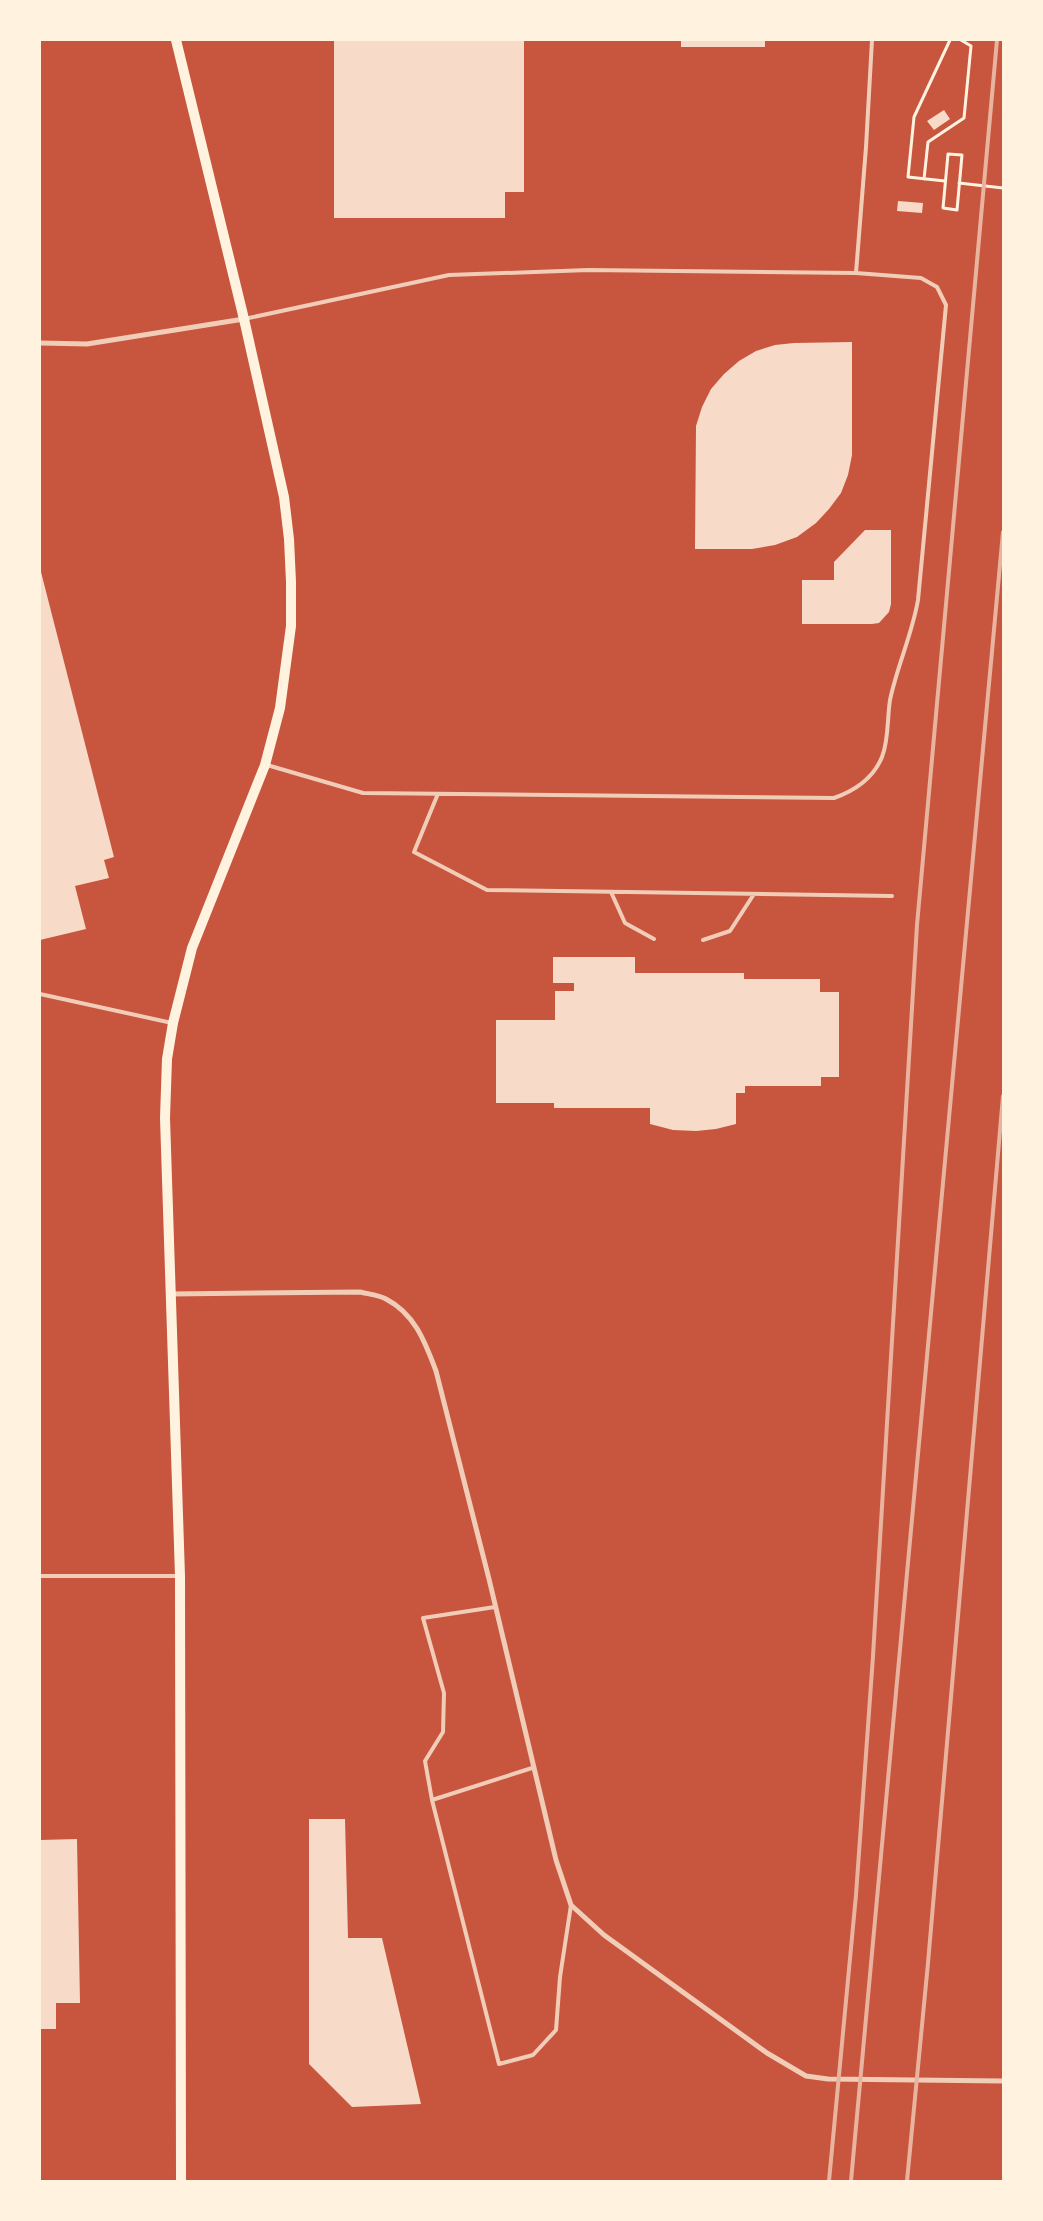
<svg xmlns="http://www.w3.org/2000/svg" width="1043" height="2221" viewBox="0 0 1043 2221" font-family="'Roboto Condensed',sans-serif">
<rect width="100%" height="100%" fill="#c8553d"/>
<path fill="#f7dbc8" d="M334,40H524V192H505V218H334Z
M681,40H765V47H681Z
M944,110L950,119L934,130L927,121Z
M898,201L923,203L922,213L897,211Z
M852,342V455L848,475L841,493L829,509L816,523L797,537L775,545L752,549H695L696,426L702,407L711,389L724,374L739,361L756,351L775,345L794,343Z
M865,530H891V604L889,612L879,623L872,624H802V580H834V562Z
M41,572L114,857L104,860L109,878L75,886L86,929L40,940Z
M553,957H635V973H744V979H820V992H839V1077H821V1086H745V1093H736V1124L716,1129L696,1131L673,1130L650,1124V1108H554V1103H496V1020H555V991H574V983H553Z
M309,1819H345L348,1938H382L421,2104L352,2107L309,2064Z
M77,1839L80,2003H56V2029H40V1840Z"/>
<g fill="none" stroke-linecap="round" stroke-linejoin="round">
<path stroke="#fff3e0" stroke-width="3" d="M948,154L962,155L957,210L943,208Z
M924,179L928,142L964,118L971,46L961,40
M945,181L908,177L914,117L950,40
M959,183L1003,188"/>
<path stroke="#f1ccb7" stroke-width="4" d="M856,273L866,147L872,40
M244,319L449,275L588,270L856,273L921,278L937,287L946,305L918,600C912,635 897,666 890,700C887,719 889,739 882,757C873,779 854,791 834,798L363,793L267,765
M437,796L414,852L487,890L892,896
M611,892L625,923L654,939
M703,940L730,931L754,894
M40,994L172,1023
M40,1576H178
M532,1768L432,1800L499,2064L533,2055L556,2030L560,1977L571,1905
M432,1800L425,1761L443,1732L444,1693L423,1618L495,1607"/>
<path stroke="#f1ccb7" stroke-width="5" d="M40,343L87,344L244,319
M171,1294L360,1292C368,1294 379,1295 386,1299C415,1314 425,1342 436,1371L489,1579L556,1860L571,1905L604,1935L767,2053L806,2076L828,2079L1003,2081"/>
<path stroke="#fff3e0" stroke-width="10" d="M176,40L244,319L284,497L289,539L291,582V626L280,708L265,765L192,948L173,1023L167,1059L165,1118L180,1576L181,2181"/>
<path stroke="#e9b49f" stroke-width="4" d="M829,2181L856,1895L873,1656L917,925L997,40
M851,2181L1003,532
M907,2181L928,1963L1003,1096"/>
</g>
<rect width="1043" height="2221" fill="none" stroke="#fff3e0" stroke-width="82"/>
</svg>
